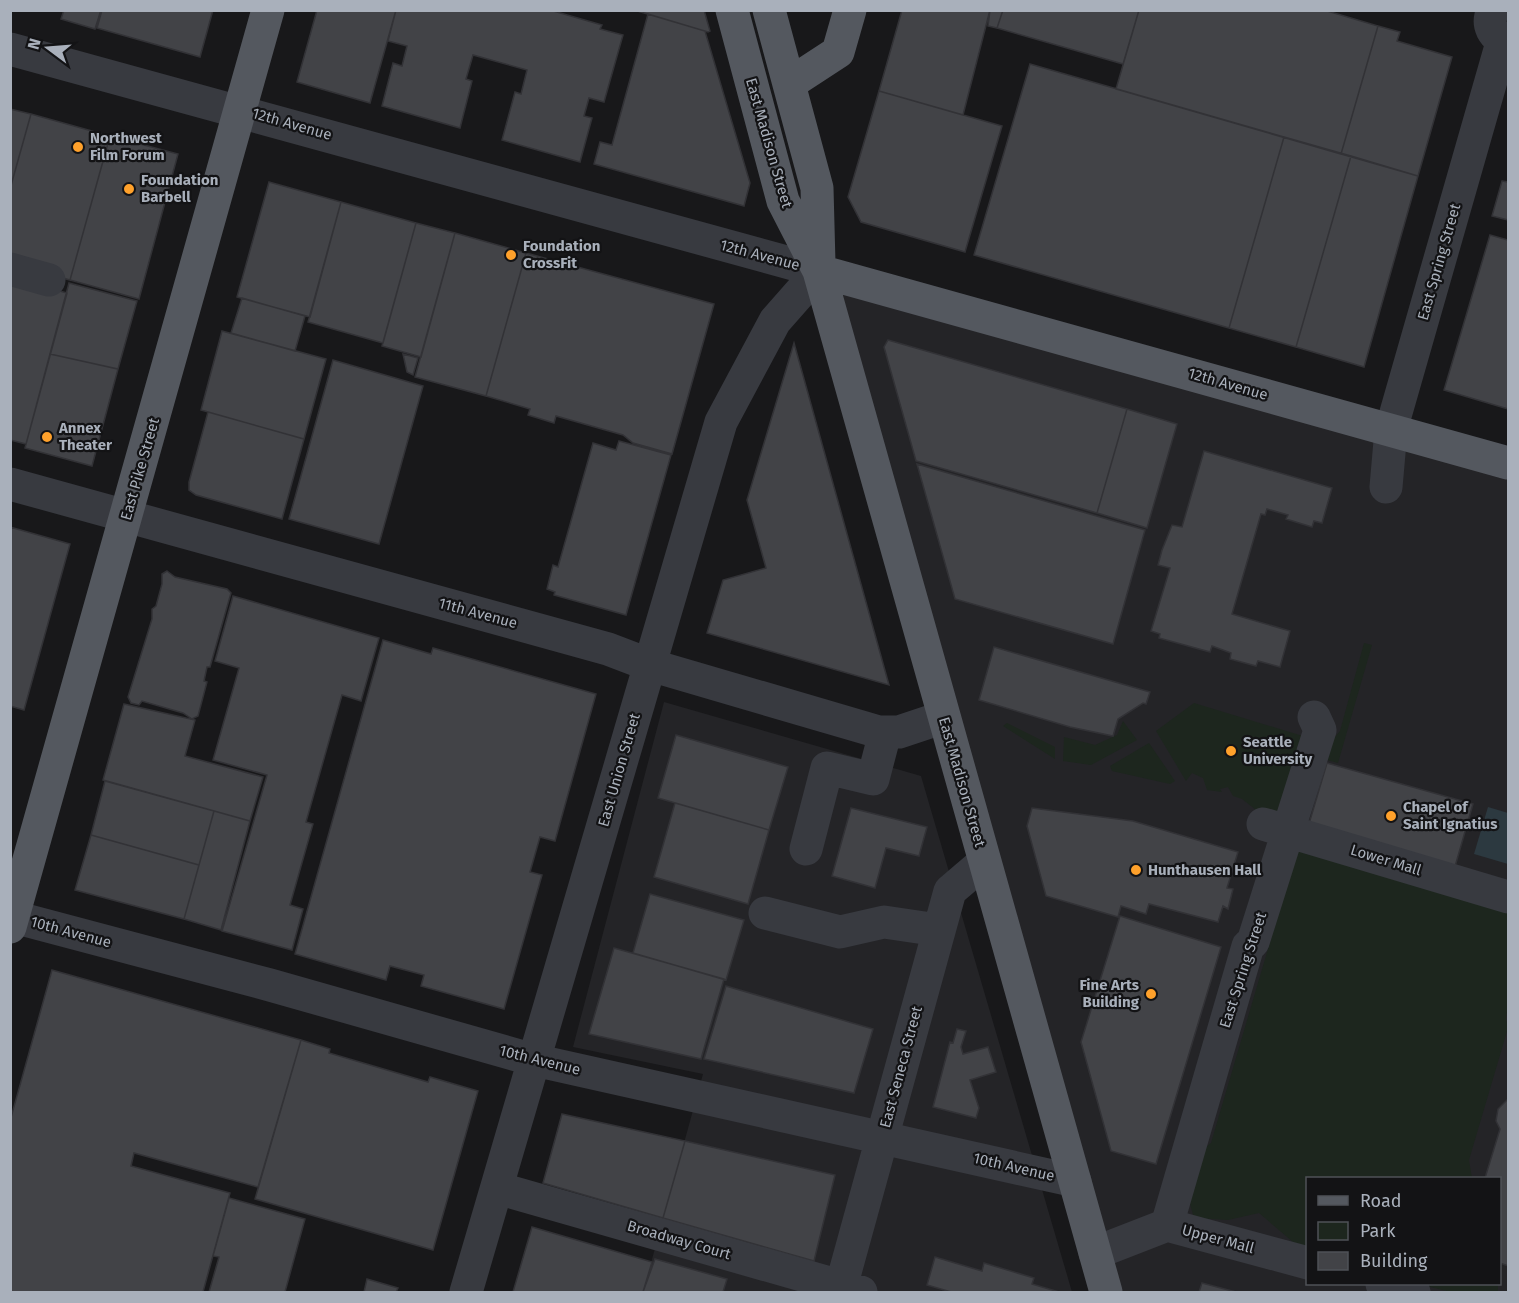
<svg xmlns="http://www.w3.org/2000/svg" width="1519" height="1303" viewBox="0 0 1519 1303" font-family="'Fira Sans',sans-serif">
<rect width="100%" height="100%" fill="#18181a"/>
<path fill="#242427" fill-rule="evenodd" d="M819,271L1508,463V1292H1106ZM1308,1178H1500V1284H1308Z
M664,702L921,776L1072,1292H643L703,1074L573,1047Z"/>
<path fill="#1d261e" d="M1364,643L1372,645L1338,763L1327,760L1305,828L1260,813L1242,799L1233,796L1228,787L1220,789L1222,792L1207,790L1203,778L1192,773L1186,781L1156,731L1194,703L1329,744L1340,731Z
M1123,721L1137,740L1091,765L1063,761L1064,737L1095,745L1117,735Z
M1007,723L1055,747V759L1003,726Z
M1149,743L1175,781L1170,784L1112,771L1110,766Z
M1297,850L1508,912V1007L1506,1018L1508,1028L1469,1160L1472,1178H1308L1307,1250L1300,1248L1259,1213L1228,1220L1194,1218L1190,1204L1198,1153L1211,1143Z
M1418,1284H1498V1292H1451Z"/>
<path fill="#2c3940" d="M1488,807L1508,813V864L1474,854Z"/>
<path fill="#424347" stroke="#323236" stroke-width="1.5" d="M64,10H101L95,29L61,19Z
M102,10H213L200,57L97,28Z
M317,10H396L370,103L297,82Z
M396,10H550L602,25L600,29L623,35L604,102L589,98L584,116L592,118L580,162L502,140L515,92L521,94L527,70L473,55L466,79L472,81L460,128L382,106L393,63L402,66L407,46L388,41Z
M634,10H704L710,31L708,32Z
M902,10H990L963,115L879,91Z
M990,10H1003L997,28L988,26Z
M1003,10H1139L1123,64L997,28Z
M1139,10H1324L1378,26L1341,154L1116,89Z
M648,14L705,31L750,183L744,206L594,164L600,142L612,145Z
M1378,26L1400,32L1397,41L1452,57L1418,176L1341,154Z
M1030,64L1284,137L1229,328L974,255Z
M879,91L1002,126L965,252L861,222L848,197Z
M10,109L31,114L10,189Z
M31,114L110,136L70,280L10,264V189Z
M110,136L178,154L139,299L70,280Z
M1284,137L1351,156L1296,347L1229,328Z
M1351,156L1418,176L1364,367L1296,347Z
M1502,181L1508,182V220L1492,216Z
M269,182L341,202L310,317L237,297Z
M341,202L416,223L383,343L308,322Z
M416,223L455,233L421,357L382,346Z
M455,233L526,253L486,396L415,377Z
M1490,235L1508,240V409L1444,390Z
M526,253L714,304L672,454L633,443L623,435L556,416L554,423L528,415L530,409L486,396Z
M10,277L67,293L26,444L10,440Z
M69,283L137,301L118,369L50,354Z
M242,298L305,316L295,351L231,333Z
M222,331L326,359L304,439L201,410Z
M888,340L1127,409L1097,513L916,461L884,347Z
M794,343L889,685L707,633L723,580L766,568L747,500Z
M50,354L118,369L92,466L25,448Z
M403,354L418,358L413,375L407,372Z
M333,360L423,386L379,544L289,519Z
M1127,409L1177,424L1147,528L1097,513Z
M208,412L304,439L282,519L196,495L189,490V482Z
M619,441L671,455L626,615L554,595L555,592L547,589L553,565L558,567L593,443L616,450Z
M1204,451L1332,488L1322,523L1314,521L1312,527L1286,519L1288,515L1267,509L1265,515L1261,514L1232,614L1290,631L1280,667L1258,661L1256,666L1230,659L1231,653L1212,646L1210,652L1159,638L1160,634L1151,631L1170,568L1158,565L1162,550L1172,525L1182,527Z
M917,464L1145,530L1113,644L955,599Z
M10,527L70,544L24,710L10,706Z
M167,571L175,577L227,589L231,593L210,667H207L204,681L207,682L198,716L192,719L183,713L142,701L139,705L131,703L128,697L152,619V609L156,606L162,584V574Z
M233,596L379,638L361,701L342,695L306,822L313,824L290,905L303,909L292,950L222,931L267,775L213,760L239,668L215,661Z
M383,640L431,654L433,648L596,694L555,841L540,837L530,872L542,875L504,1009L421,986L424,975L390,966L386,980L295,954Z
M994,647L1150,692L1146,704L1143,703L1118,719L1113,736L1070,727L979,700Z
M124,704L195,720L185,756L263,777L250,821L103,780Z
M676,735L788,767L769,830L658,798Z
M1327,763L1473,804L1454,870L1308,827Z
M105,781L214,811L199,865L91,835Z
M675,803L769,830L748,904L654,877Z
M851,808L927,827L919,856L886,848L875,888L832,876Z
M1032,808L1133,821L1238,852L1227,888L1233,889L1228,909L1223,906L1218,922L1149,904L1146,914L1121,906L1118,917L1046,896L1027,826Z
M214,811L250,821L221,930L184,919Z
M91,835L199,865L184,919L75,890Z
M650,894L744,920L726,980L633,953Z
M1120,916L1221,947L1156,1164L1111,1151L1081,1042Z
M614,948L724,979L701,1059L589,1034Z
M52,970L301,1040L258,1187L134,1153L131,1166L230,1193L203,1292H10V1121Z
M726,986L873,1029L854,1093L704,1059Z
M957,1029L966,1031L961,1047L963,1054L988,1047L996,1072L970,1080L979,1108L976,1118L933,1107L950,1042L953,1043Z
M301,1040L330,1049L329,1053L428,1082L430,1077L478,1091L433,1250L255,1199Z
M1508,1099V1266L1500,1263V1178H1485L1500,1129L1496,1121L1498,1109Z
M562,1114L685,1141L663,1218L543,1183Z
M685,1141L835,1175L814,1261L663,1218Z
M229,1198L305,1219L285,1292H209L219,1257L213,1256Z
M532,1227L652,1262L643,1292H513Z
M935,1257L982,1271L984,1263L1034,1278L1032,1284L1059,1292H951L927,1285Z
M655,1259L727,1279L723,1292H643Z
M367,1279L398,1288L396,1292H364Z
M1202,1283L1236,1292H1199Z"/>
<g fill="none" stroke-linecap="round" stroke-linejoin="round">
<path stroke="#383a40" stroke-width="33" d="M1493,10C1486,25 1493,38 1508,40
M10,49L819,271L775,321L721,422L466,1292
M10,269L49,280
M10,484L608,649L650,665L879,732H899L944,717
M1386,487L1391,430L1503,39
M1263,824L1508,897
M806,849L827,768L873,779L885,733
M765,913L840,932L884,922L938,930
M10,916L270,985L534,1060L1075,1181
M497,1188L861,1292
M1167,1225L1248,946L1253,942L1320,730L1314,717
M1095,1253L1167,1225L1308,1263
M1382,1284L1414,1292
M841,1287L950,891L984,862"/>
<path stroke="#54585f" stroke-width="33" d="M732,10L783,201L819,271L1106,1292
M769,10L817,188L819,263
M789,84L838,52L850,10
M819,271L1508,463
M10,927L268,10"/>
</g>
<g fill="#ffa12b" stroke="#131315" stroke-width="2">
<circle cx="78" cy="147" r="6"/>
<circle cx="129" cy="189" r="6"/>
<circle cx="511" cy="255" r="6"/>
<circle cx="47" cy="437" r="6"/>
<circle cx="1231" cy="751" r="6"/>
<circle cx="1391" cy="816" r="6"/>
<circle cx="1136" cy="870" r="6"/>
<circle cx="1151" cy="994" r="6"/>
</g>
<g text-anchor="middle" stroke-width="4.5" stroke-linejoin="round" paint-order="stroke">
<g font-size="15" fill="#a9b0bb" stroke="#131315">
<text transform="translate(292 124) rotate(16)" y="5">12th Avenue</text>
<text transform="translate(769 143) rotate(74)" y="5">East Madison Street</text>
<text transform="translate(760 255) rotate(15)" y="5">12th Avenue</text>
<text transform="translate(1439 262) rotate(-74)" y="5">East Spring Street</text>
<text transform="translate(1228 384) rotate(16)" y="5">12th Avenue</text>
<text transform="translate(140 469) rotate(-74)" y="5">East Pike Street</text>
<text transform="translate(478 613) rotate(15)" y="5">11th Avenue</text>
<text transform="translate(619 770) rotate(-74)" y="5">East Union Street</text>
<text transform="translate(962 782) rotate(74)" y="5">East Madison Street</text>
<text transform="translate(1386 860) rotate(17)" y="5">Lower Mall</text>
<text transform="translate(71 932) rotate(15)" y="5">10th Avenue</text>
<text transform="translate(1243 970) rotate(-72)" y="5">East Spring Street</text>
<text transform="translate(540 1060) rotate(14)" y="5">10th Avenue</text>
<text transform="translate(901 1067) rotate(-75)" y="5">East Seneca Street</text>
<text transform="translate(1014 1167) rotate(13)" y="5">10th Avenue</text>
<text transform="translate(1218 1239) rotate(15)" y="5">Upper Mall</text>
<text transform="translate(679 1240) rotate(16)" y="5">Broadway Court</text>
</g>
<g font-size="15" font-weight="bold" fill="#a9b0bb" stroke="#131315" text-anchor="start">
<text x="90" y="143">Northwest<tspan x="90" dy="17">Film Forum</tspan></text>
<text x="141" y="185">Foundation<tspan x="141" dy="17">Barbell</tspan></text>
<text x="523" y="251">Foundation<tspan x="523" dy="17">CrossFit</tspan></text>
<text x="59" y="433">Annex<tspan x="59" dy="17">Theater</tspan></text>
<text x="1243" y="747">Seattle<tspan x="1243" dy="17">University</tspan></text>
<text x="1403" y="812">Chapel of<tspan x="1403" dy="17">Saint Ignatius</tspan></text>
<text x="1148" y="875">Hunthausen Hall</text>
<text x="1139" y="990" text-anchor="end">Fine Arts<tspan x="1139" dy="17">Building</tspan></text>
</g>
</g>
<rect width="1519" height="1303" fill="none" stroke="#a9b0bb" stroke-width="24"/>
<rect x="1306" y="1177" width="195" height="108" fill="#131315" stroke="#4f5257" stroke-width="1.5"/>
<rect x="1318" y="1196" width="30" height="9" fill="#54585f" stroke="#4f5257" stroke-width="1.5"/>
<text x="1360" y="1207" font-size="18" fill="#a9b0bb">Road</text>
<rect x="1318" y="1222" width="30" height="18" fill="#1d261e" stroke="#4f5257" stroke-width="1.5"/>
<text x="1360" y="1237" font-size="18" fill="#a9b0bb">Park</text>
<rect x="1318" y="1252" width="30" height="18" fill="#424347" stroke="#4f5257" stroke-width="1.5"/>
<text x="1360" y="1267" font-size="18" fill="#a9b0bb">Building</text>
<g transform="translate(48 48) rotate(286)" stroke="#131315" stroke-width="4.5" paint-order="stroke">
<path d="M0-4.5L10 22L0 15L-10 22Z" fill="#a9b0bb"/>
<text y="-9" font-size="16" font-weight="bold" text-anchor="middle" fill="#a9b0bb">N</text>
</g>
</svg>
